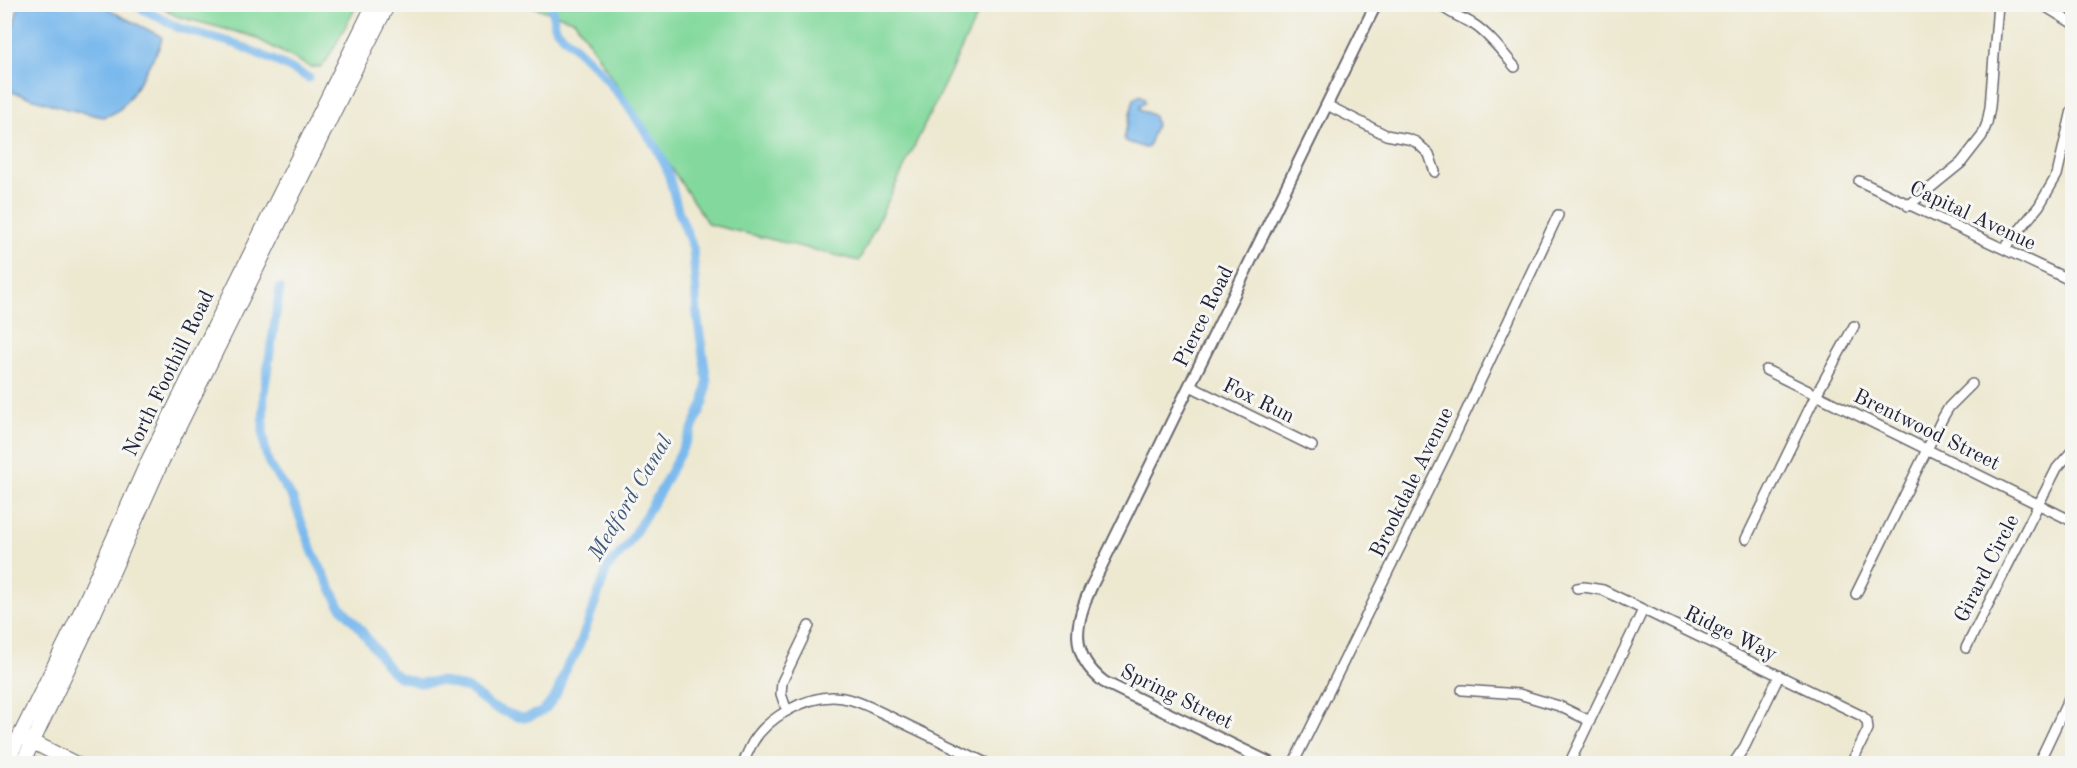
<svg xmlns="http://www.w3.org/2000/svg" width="2077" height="768" viewBox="0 0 2077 768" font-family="'Old Standard TT',serif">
<rect width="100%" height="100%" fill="#f6f6f2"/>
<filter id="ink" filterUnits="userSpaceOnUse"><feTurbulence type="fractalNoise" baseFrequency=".0167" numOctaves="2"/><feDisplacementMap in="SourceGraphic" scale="12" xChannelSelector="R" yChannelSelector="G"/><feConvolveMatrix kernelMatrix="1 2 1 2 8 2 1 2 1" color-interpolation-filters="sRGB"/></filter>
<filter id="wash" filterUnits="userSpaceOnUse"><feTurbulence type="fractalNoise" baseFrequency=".008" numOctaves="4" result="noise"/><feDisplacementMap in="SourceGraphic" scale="24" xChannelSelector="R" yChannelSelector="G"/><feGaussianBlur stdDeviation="1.35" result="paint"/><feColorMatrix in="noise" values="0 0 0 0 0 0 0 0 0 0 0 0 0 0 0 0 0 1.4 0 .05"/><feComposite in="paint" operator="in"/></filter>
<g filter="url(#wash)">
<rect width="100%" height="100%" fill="#ede8d0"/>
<path fill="#83d99d" stroke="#527e6c" stroke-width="1.5" d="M159,5H357L327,60L321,67H310L252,36L176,16Z
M980,5L981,8L859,261L708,224L575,21L528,5Z"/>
<path fill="#7ab9ed" stroke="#4e6e94" stroke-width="1.5" d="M19,5H104L117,14L159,35L162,38L159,48L132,94L121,108L112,114L103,117L67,109L5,90V57Z
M1140,95L1144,98L1145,103L1140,105V109L1154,116L1156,125L1148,147L1145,148L1125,141L1124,137L1134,99Z"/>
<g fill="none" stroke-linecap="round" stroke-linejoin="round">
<path stroke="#7ab9ed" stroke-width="9" d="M133,4L179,28L236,44L284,65L309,78
M280,288L264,392L263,430L265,450L269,464L293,499L313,553L340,606L358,626L391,671L399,677L419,683L441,681L469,689L492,707L518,717L525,718L541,712L547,707L556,695L567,666L577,652L608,567L627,546L662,488L691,432L704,402L707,382L697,315L693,248L678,210L667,169L656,147L625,102L599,70L557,30L554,23L552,4"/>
</g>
</g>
<g filter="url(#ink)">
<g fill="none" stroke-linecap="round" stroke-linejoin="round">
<g stroke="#69676f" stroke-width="12">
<path id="minor" d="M1440,4C1450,15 1462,17 1473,24C1488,33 1504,54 1515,67
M2041,4L2072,23
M1327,105L1386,135L1408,139L1416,142L1429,154L1435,172
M1859,181L2072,281
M1908,206L1961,163L1982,136L1987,123L1990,107L1998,4
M2004,249L2039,206L2057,175L2072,110
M1766,370L2072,521
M1190,386L1312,446
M1746,539L1816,395L1854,326
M1577,588L1584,587L1603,590L1862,716L1867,721L1868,729L1851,764
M1856,594L1942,419L1949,407L1972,384
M1966,648L2057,468L2072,451
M1462,690L1519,694L1559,706L1590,721
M787,711L781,694L782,682L809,626
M743,764C746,756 749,749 753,742C768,717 805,697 833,697C847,697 858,702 870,707L988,764
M1293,764L1448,450L1558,215
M1569,764L1643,610
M1733,764L1745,746L1779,676
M2038,764L2072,692"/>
</g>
<g stroke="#69676f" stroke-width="14">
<path id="tertiary" d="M1272,764L1104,682C1068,654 1075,622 1092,585L1376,4"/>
</g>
<g stroke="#69676f" stroke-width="16">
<path id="primary" d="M27,739L76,764
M6,764L82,609L148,461L374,4
M22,764L93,616L161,463L345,89L388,4"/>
</g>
<use href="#minor" stroke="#fff" stroke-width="9"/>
<use href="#tertiary" stroke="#fff" stroke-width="10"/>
<use href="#primary" stroke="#fff" stroke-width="14"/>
</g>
</g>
<g text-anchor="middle" stroke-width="6" stroke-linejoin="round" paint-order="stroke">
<g font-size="21" fill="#22223b" stroke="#f6f6f2">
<text transform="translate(1973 215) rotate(25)" y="7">Capital Avenue</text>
<text transform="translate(1203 316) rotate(-64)" y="7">Pierce Road</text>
<text transform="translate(168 373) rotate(-64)" y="7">North Foothill Road</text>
<text transform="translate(1259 400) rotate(26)" y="7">Fox Run</text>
<text transform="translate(1927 429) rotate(26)" y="7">Brentwood Street</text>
<text transform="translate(1411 482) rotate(-64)" y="7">Brookdale Avenue</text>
<text transform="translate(1986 568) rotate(-63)" y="7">Girard Circle</text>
<text transform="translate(1731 633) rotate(26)" y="7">Ridge Way</text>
<text transform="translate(1177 696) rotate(26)" y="7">Spring Street</text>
</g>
<g font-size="22" font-style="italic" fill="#415779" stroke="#f6f6f2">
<text transform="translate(629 497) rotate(-59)" y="8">Medford Canal</text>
</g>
</g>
<rect width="2077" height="768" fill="none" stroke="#f6f6f2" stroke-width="24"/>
</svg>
